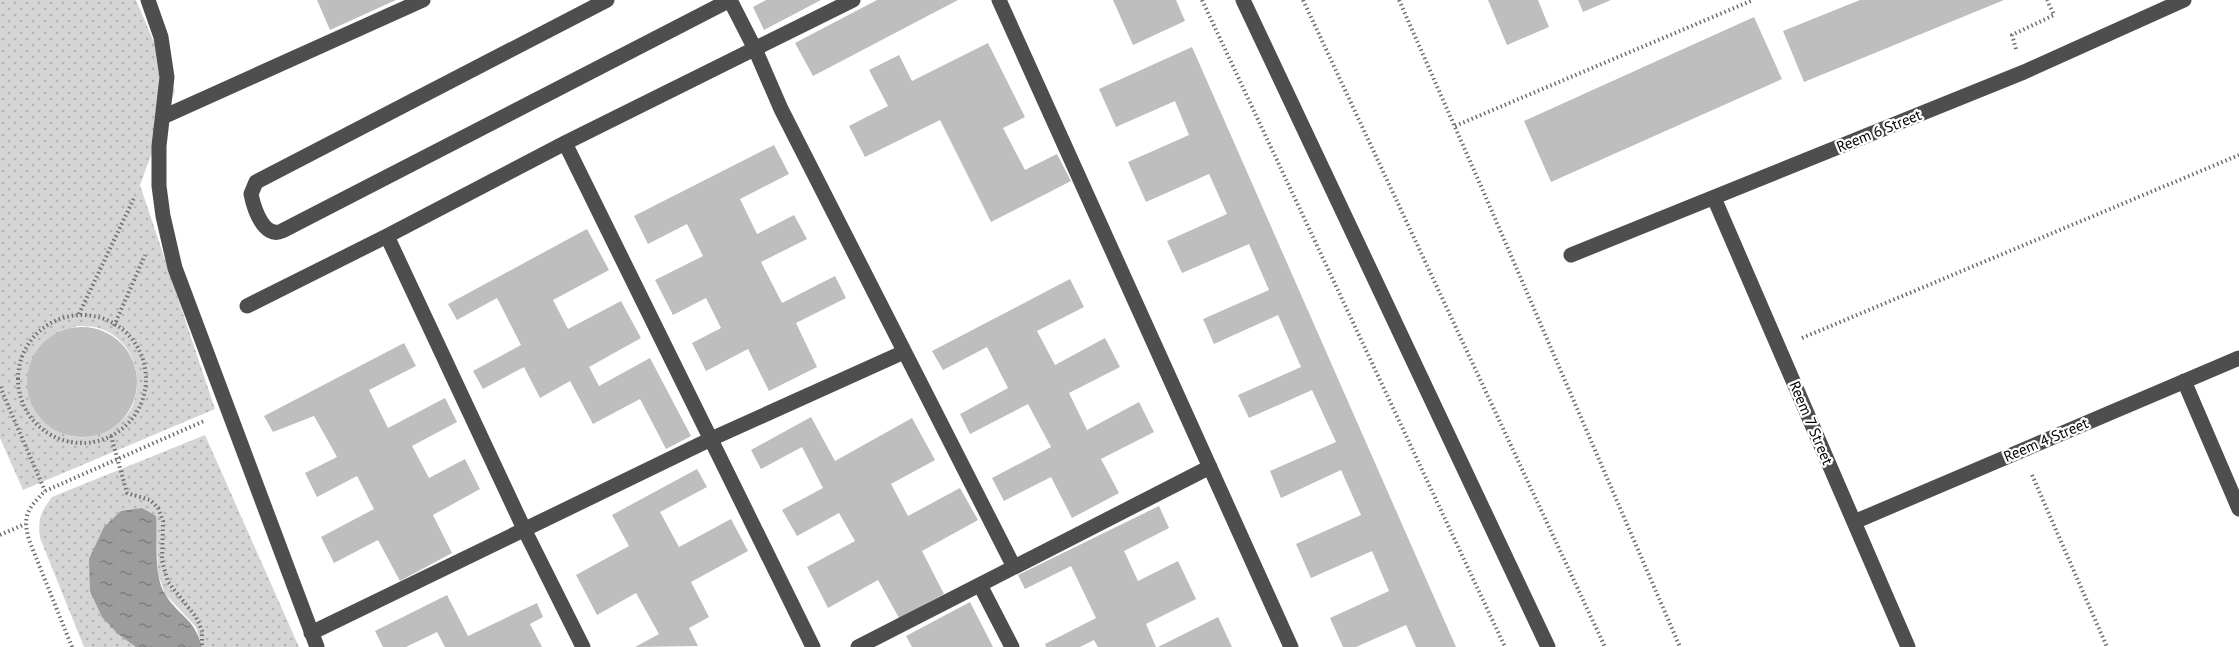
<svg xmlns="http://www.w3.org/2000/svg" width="2239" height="647" viewBox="0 0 2239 647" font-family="'PT Sans',sans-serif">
<defs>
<pattern id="green-dots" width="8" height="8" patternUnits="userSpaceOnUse" patternTransform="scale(1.5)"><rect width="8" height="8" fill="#d5d5d5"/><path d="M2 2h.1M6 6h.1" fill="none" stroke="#b5b5b5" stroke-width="1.8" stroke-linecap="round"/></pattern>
<pattern id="water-ripples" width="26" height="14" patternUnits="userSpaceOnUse" patternTransform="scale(1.5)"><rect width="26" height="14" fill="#9c9c9c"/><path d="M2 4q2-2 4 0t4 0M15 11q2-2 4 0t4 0" fill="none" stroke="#7d7d7d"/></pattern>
</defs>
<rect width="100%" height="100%" fill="#fff"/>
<path fill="url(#green-dots)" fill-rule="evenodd" d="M0,0H136L175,91L140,185L215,409L23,490L0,438ZM77,326C82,326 89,326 95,327C131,336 146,375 132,407C126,418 117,426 106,431C40,465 0,353 77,326Z
M205,435L299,647H202L196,627L165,594L158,574L156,516L136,647H84L40,538C38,519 40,513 52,497Z"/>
<path fill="url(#water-ripples)" d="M142,508L156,516C158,539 153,575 165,594C179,617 194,617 202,647H136L118,634L102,617L90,591L89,559L104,527L121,511Z"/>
<path fill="#bebebe" d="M317,0H396L330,30Z
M766,0H821L764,30L753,7Z
M877,0H958L813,76L795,43Z
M1113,0H1176L1185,21L1133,45Z
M1488,0H1538L1549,27L1507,45Z
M1578,0H1611L1583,12Z
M1860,0H2004L1804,82L1783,31Z
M1754,17L1782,79L1551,182L1524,121Z
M988,43L1025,117L1003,128L1025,170L1057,154L1071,181L991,222L940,120L865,157L849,126L888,106L869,70L899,55L912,81Z
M1192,47L1456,647H1416L1406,625L1356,647H1343L1330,618L1389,591L1372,551L1311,578L1296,544L1361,515L1341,470L1281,498L1270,471L1336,442L1312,390L1249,418L1238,395L1301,367L1278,315L1214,344L1203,319L1269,290L1249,244L1182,273L1167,241L1227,214L1209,174L1146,202L1128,162L1189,135L1175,101L1116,127L1099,89Z
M774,145L789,174L740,199L757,234L794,215L807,239L761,262L782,303L835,276L846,298L796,323L817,367L769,391L748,349L706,371L692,343L721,328L706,298L673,315L655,280L703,256L687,224L648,244L634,216Z
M587,229L609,270L553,300L568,329L621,301L641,338L589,367L599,386L650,358L691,436L666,449L640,399L593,424L570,381L540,398L524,367L483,389L473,371L521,345L497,298L457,320L448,304Z
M1070,279L1084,307L1037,331L1055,365L1105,338L1120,367L1069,393L1087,430L1139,402L1154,432L1101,459L1119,493L1072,518L1051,477L1004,501L992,478L1051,447L1028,404L970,434L960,414L1008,388L987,347L943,370L932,351Z
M27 382a55 55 0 1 1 110 0a55 55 0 1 1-110 0Z
M404,343L416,366L369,390L388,428L445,398L457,422L412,446L429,478L465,459L480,489L433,515L452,553L400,581L378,540L334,563L321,537L374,509L357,476L317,497L305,473L337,457L314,416L273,432L264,416Z
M811,417L835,461L912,418L935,460L891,484L908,516L960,488L978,520L922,551L944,594L899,618L878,580L828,608L807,567L855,541L839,513L797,536L782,510L823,488L802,447L761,469L751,450Z
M697,469L707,487L660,512L679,547L731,519L748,551L691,582L709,617L689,628L698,646L635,647L659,634L636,593L597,615L576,575L629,546L612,515Z
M1159,506L1169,528L1124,551L1138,581L1178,561L1196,599L1146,624L1156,647H1098L1094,640L1080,647H1046L1045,644L1096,618L1071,566L1025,589L1018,575Z
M447,595L468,636L537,603L543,617L530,624L542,647H445L437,632L406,647H383L375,631Z
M970,602L993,647H912L906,636Z
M1218,617L1232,647H1158Z"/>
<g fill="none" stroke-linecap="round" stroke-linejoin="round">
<path stroke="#707070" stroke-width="4" stroke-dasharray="1.5 3" stroke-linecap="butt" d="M1202,0L1505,647
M1303,0L1605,647
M1399,0L1484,193L1680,647
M2016,49L2012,35L2054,15L2047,0
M1455,126L1753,0
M79,314L134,198
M18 379a64 64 0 1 1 128 0a64 64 0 1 1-128 0Z
M114,326L145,255
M1802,338L2239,155
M0,387L45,491
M111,436L127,493L150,500L158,508L163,521L162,561L168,582L196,617L202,631V647
M2032,475L2107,647
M0,535L25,524
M72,647L29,540C22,515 28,509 45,491L204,421"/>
<path stroke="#4e4e4e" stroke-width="15" d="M148,0L161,37L167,77L159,146V186L163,216L175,268L317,647
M607,0L256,182L251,194C254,209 264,239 282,231L730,0
M730,0L755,49L781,109L1014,567
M999,0L1291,647
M1243,0L1548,647
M163,117L423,0
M565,143L813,647
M1714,198L1908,647
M387,236L525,531L583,647
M1571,255L2024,72L2184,0
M247,306L387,236L565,143L853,0
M2184,381L2239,509
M1854,522L2239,358
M980,585L1012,647
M311,633L711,439L904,352
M858,647L1210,467"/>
</g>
<g text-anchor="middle" stroke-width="4.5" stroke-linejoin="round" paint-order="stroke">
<g font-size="15" fill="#000" stroke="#fff">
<text transform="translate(1879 131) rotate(-22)" y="5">Reem 6 Street</text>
<text transform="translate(1811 423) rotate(67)" y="5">Reem 7 Street</text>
<text transform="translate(2046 440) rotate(-23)" y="5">Reem 4 Street</text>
</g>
</g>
</svg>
